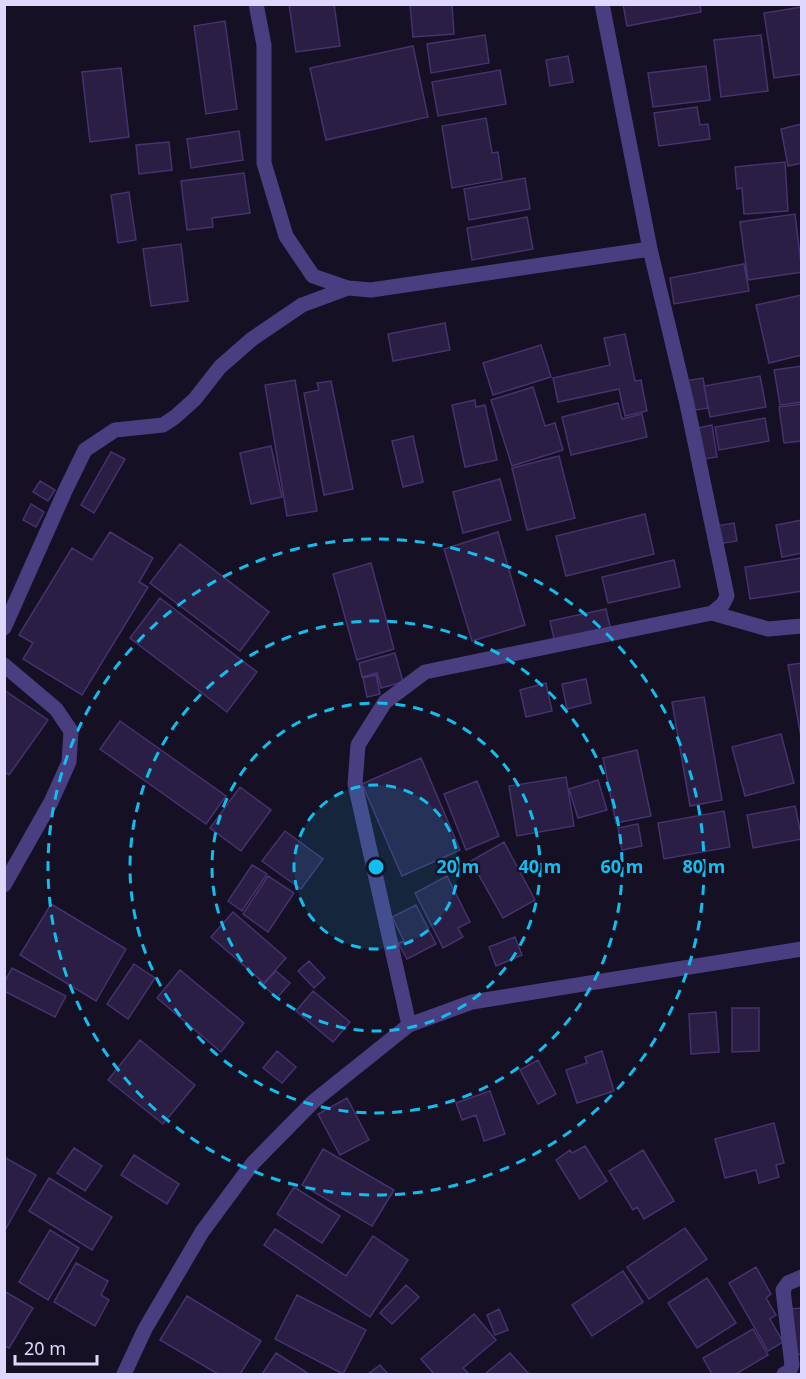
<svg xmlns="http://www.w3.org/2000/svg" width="806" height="1379" viewBox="0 0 806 1379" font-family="'Noto Sans',sans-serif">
<rect width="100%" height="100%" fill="#161024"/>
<path fill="#2a1e44" stroke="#45326e" stroke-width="1.5" d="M289,4H334L340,46L296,52Z
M410,4H452L454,34L413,37Z
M623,4H700L701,12L627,26Z
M802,7V74L774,78L764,13Z
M225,21L237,109L206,114L194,26Z
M485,35L489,63L431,73L427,44Z
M761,35L768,91L721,97L714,40Z
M413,46L428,117L326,140L310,68Z
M568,56L573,82L550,86L546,60Z
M706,66L710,100L653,107L648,73Z
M121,68L129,137L90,142L82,72Z
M500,70L506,104L438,116L432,82Z
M697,107L700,125L708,124L710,139L659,146L654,113Z
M486,118L492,153L498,152L502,179L452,188L442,126Z
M802,124V163L788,166L781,129Z
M239,131L243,160L191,168L187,139Z
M169,142L172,170L139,174L136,145Z
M785,162L788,211L744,214L742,188L737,189L735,167Z
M244,173L250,213L212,218L213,227L187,230L181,181Z
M525,178L530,209L469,220L464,189Z
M129,192L136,240L118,243L111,195Z
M795,214L802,272L748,280L740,222Z
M527,217L533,249L472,260L467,228Z
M181,244L188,301L151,306L143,249Z
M744,264L749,291L674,304L670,278Z
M802,295V355L769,363L756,305Z
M445,323L450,350L393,361L388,334Z
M625,334L635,381L641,380L647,411L625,416L619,389L558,402L553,378L610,365L604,338Z
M541,345L551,377L493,395L483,363Z
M802,366V402L780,405L774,370Z
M760,376L766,407L710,417L704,386Z
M703,378L708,408L689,411L684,381Z
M295,380L317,511L287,516L265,385Z
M331,381L353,489L324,495L304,393L319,390L317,383Z
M533,387L545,426L555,423L563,450L512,466L491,400Z
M475,400L476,407L485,405L497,460L465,467L452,405Z
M618,403L622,419L642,414L647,437L571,455L562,417Z
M802,404V441L784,443L779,407Z
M765,418L769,441L719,450L715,427Z
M712,425L717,457L699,460L693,429Z
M413,436L423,482L403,487L392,441Z
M271,446L282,497L251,504L240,453Z
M111,452L125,459L94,513L81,505Z
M559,456L575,518L527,530L512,468Z
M500,479L511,520L463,533L453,492Z
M40,481L55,490L48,501L33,492Z
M31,504L44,512L36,527L23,520Z
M645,514L654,554L566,576L556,536Z
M802,520V553L782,557L776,525Z
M734,523L737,541L718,544L715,526Z
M110,532L153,558L139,582L148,587L82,695L23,659L33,643L19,635L72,548L92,560Z
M498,532L525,625L472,641L444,549Z
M180,544L269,612L240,651L150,583Z
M802,558V591L750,599L745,567Z
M674,560L680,587L608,603L602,577Z
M371,563L394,649L357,660L333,574Z
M160,598L257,672L227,712L130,638Z
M606,609L611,631L555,643L550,621Z
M395,653L403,682L381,688L377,673L362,677L359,663Z
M802,663V737H801L788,665Z
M376,675L380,694L367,697L363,678Z
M586,679L591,703L567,709L562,684Z
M546,683L552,711L526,717L520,690Z
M4,690L48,720L9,775L4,771Z
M704,697L722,800L690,806L672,702Z
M120,721L226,796L206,824L100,749Z
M781,734L794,783L745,796L732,747Z
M637,750L651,816L616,823L603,758Z
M421,758L460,850L402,876L362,784Z
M566,777L574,826L517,836L509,786Z
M598,780L607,810L578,818L569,789Z
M477,781L499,836L466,850L444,794Z
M240,787L271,810L241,851L210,828Z
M795,806L802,839L753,848L747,815Z
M724,811L730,847L664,859L658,823Z
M638,824L642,846L622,850L618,828Z
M285,831L323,859L301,889L262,861Z
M504,842L535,900L503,918L471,861Z
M252,865L267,874L242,911L228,901Z
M268,876L294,893L268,932L243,914Z
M447,876L470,922L458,928L463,937L443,948L415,893Z
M51,904L126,949L96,1001L20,955Z
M416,905L436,944L407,959L398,943L404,941L392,917Z
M233,912L286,958L264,983L211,937Z
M515,937L522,955L496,966L489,947Z
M309,961L325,978L314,988L298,971Z
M134,964L155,978L128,1019L107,1004Z
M12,968L66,996L55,1017L4,991V983Z
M180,970L244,1023L221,1052L157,998Z
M276,971L290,983L277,998L263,985Z
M313,991L350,1022L333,1042L296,1011Z
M732,1008H759V1051L732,1052Z
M716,1012L719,1052L691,1054L689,1014Z
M140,1040L195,1085L163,1124L108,1080Z
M277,1051L296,1067L282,1083L263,1068Z
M602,1051L614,1091L577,1103L566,1070L587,1063L585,1057Z
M538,1060L556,1094L538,1104L520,1070Z
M490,1091L505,1134L484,1141L476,1115L462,1120L456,1103Z
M347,1098L369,1140L340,1155L318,1114Z
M774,1123L784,1163L776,1165L779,1177L759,1183L756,1170L725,1178L715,1139Z
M585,1146L607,1181L580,1199L556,1160L570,1150L572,1153Z
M74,1148L102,1166L85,1191L57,1173Z
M323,1149L394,1190L372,1226L302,1185Z
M643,1150L674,1201L644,1219L637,1207L633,1210L609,1171Z
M134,1155L179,1184L167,1204L121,1175Z
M4,1157L36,1175L4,1232Z
M49,1178L112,1217L92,1250L29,1211Z
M294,1187L340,1216L322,1243L277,1214Z
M685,1228L707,1259L649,1299L627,1267Z
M275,1229L346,1276L373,1236L408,1260L370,1317L264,1245Z
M50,1230L79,1248L48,1300L19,1282Z
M76,1263L108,1281L101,1295L109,1300L95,1326L54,1302Z
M756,1267L771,1294L766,1298L776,1315L770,1319L783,1342L768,1351L729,1283Z
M623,1271L643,1302L592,1336L572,1305Z
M707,1278L736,1323L697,1348L668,1303Z
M406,1285L419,1297L392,1324L380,1313Z
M4,1291L33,1308L9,1348L4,1346Z
M297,1295L366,1330L343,1374L275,1339Z
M187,1296L261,1341L240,1374H218L160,1340Z
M802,1308V1354L796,1355L790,1309Z
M499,1309L508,1330L495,1335L487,1315Z
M474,1314L496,1340L463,1368L469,1374H434L421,1359Z
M753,1329L768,1355L736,1374H712L703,1358Z
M276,1353L309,1374H262Z
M510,1353L529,1374H485Z
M380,1365L388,1374H368Z"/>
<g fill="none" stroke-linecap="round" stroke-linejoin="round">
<path stroke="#493f80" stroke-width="15" d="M256,4L264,45V163L286,236L313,276L348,288L371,290L650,249
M712,613L768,629L802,626
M4,628L65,491L85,450L115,430L163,425L175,417L195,399L220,367L252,339L302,305L348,288
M4,665L56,709L71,731L69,762L51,802L4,885
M409,1025L355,784L358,745L385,702L425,672L712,613L723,604L727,596L687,404L650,249L602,4
M124,1374L145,1329L202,1232L253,1163L314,1101L409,1025L472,1002L802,949
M784,1374L789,1372L792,1365L783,1290L788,1283L802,1277"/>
</g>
<circle cx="376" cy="867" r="82" fill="#11beee" fill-opacity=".12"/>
<g fill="none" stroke="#11beee" stroke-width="3" stroke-dasharray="10 8">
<circle cx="376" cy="867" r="82"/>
<circle cx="376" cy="867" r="164"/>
<circle cx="376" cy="867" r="246"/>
<circle cx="376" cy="867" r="328"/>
</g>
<circle cx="376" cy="867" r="9" fill="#11beee" stroke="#161024" stroke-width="3"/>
<g font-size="18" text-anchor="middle" font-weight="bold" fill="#11beee" stroke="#161024" stroke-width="4.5" stroke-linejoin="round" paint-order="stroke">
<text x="458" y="873">20 m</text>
<text x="540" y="873">40 m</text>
<text x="622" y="873">60 m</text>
<text x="704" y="873">80 m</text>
</g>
<rect width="806" height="1379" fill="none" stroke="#dfd7fc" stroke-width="12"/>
<path d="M15 1355v9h82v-9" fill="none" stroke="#dfd7fc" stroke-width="3"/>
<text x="24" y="1355" font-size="18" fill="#dfd7fc" stroke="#161024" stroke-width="4.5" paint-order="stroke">20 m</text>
</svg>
